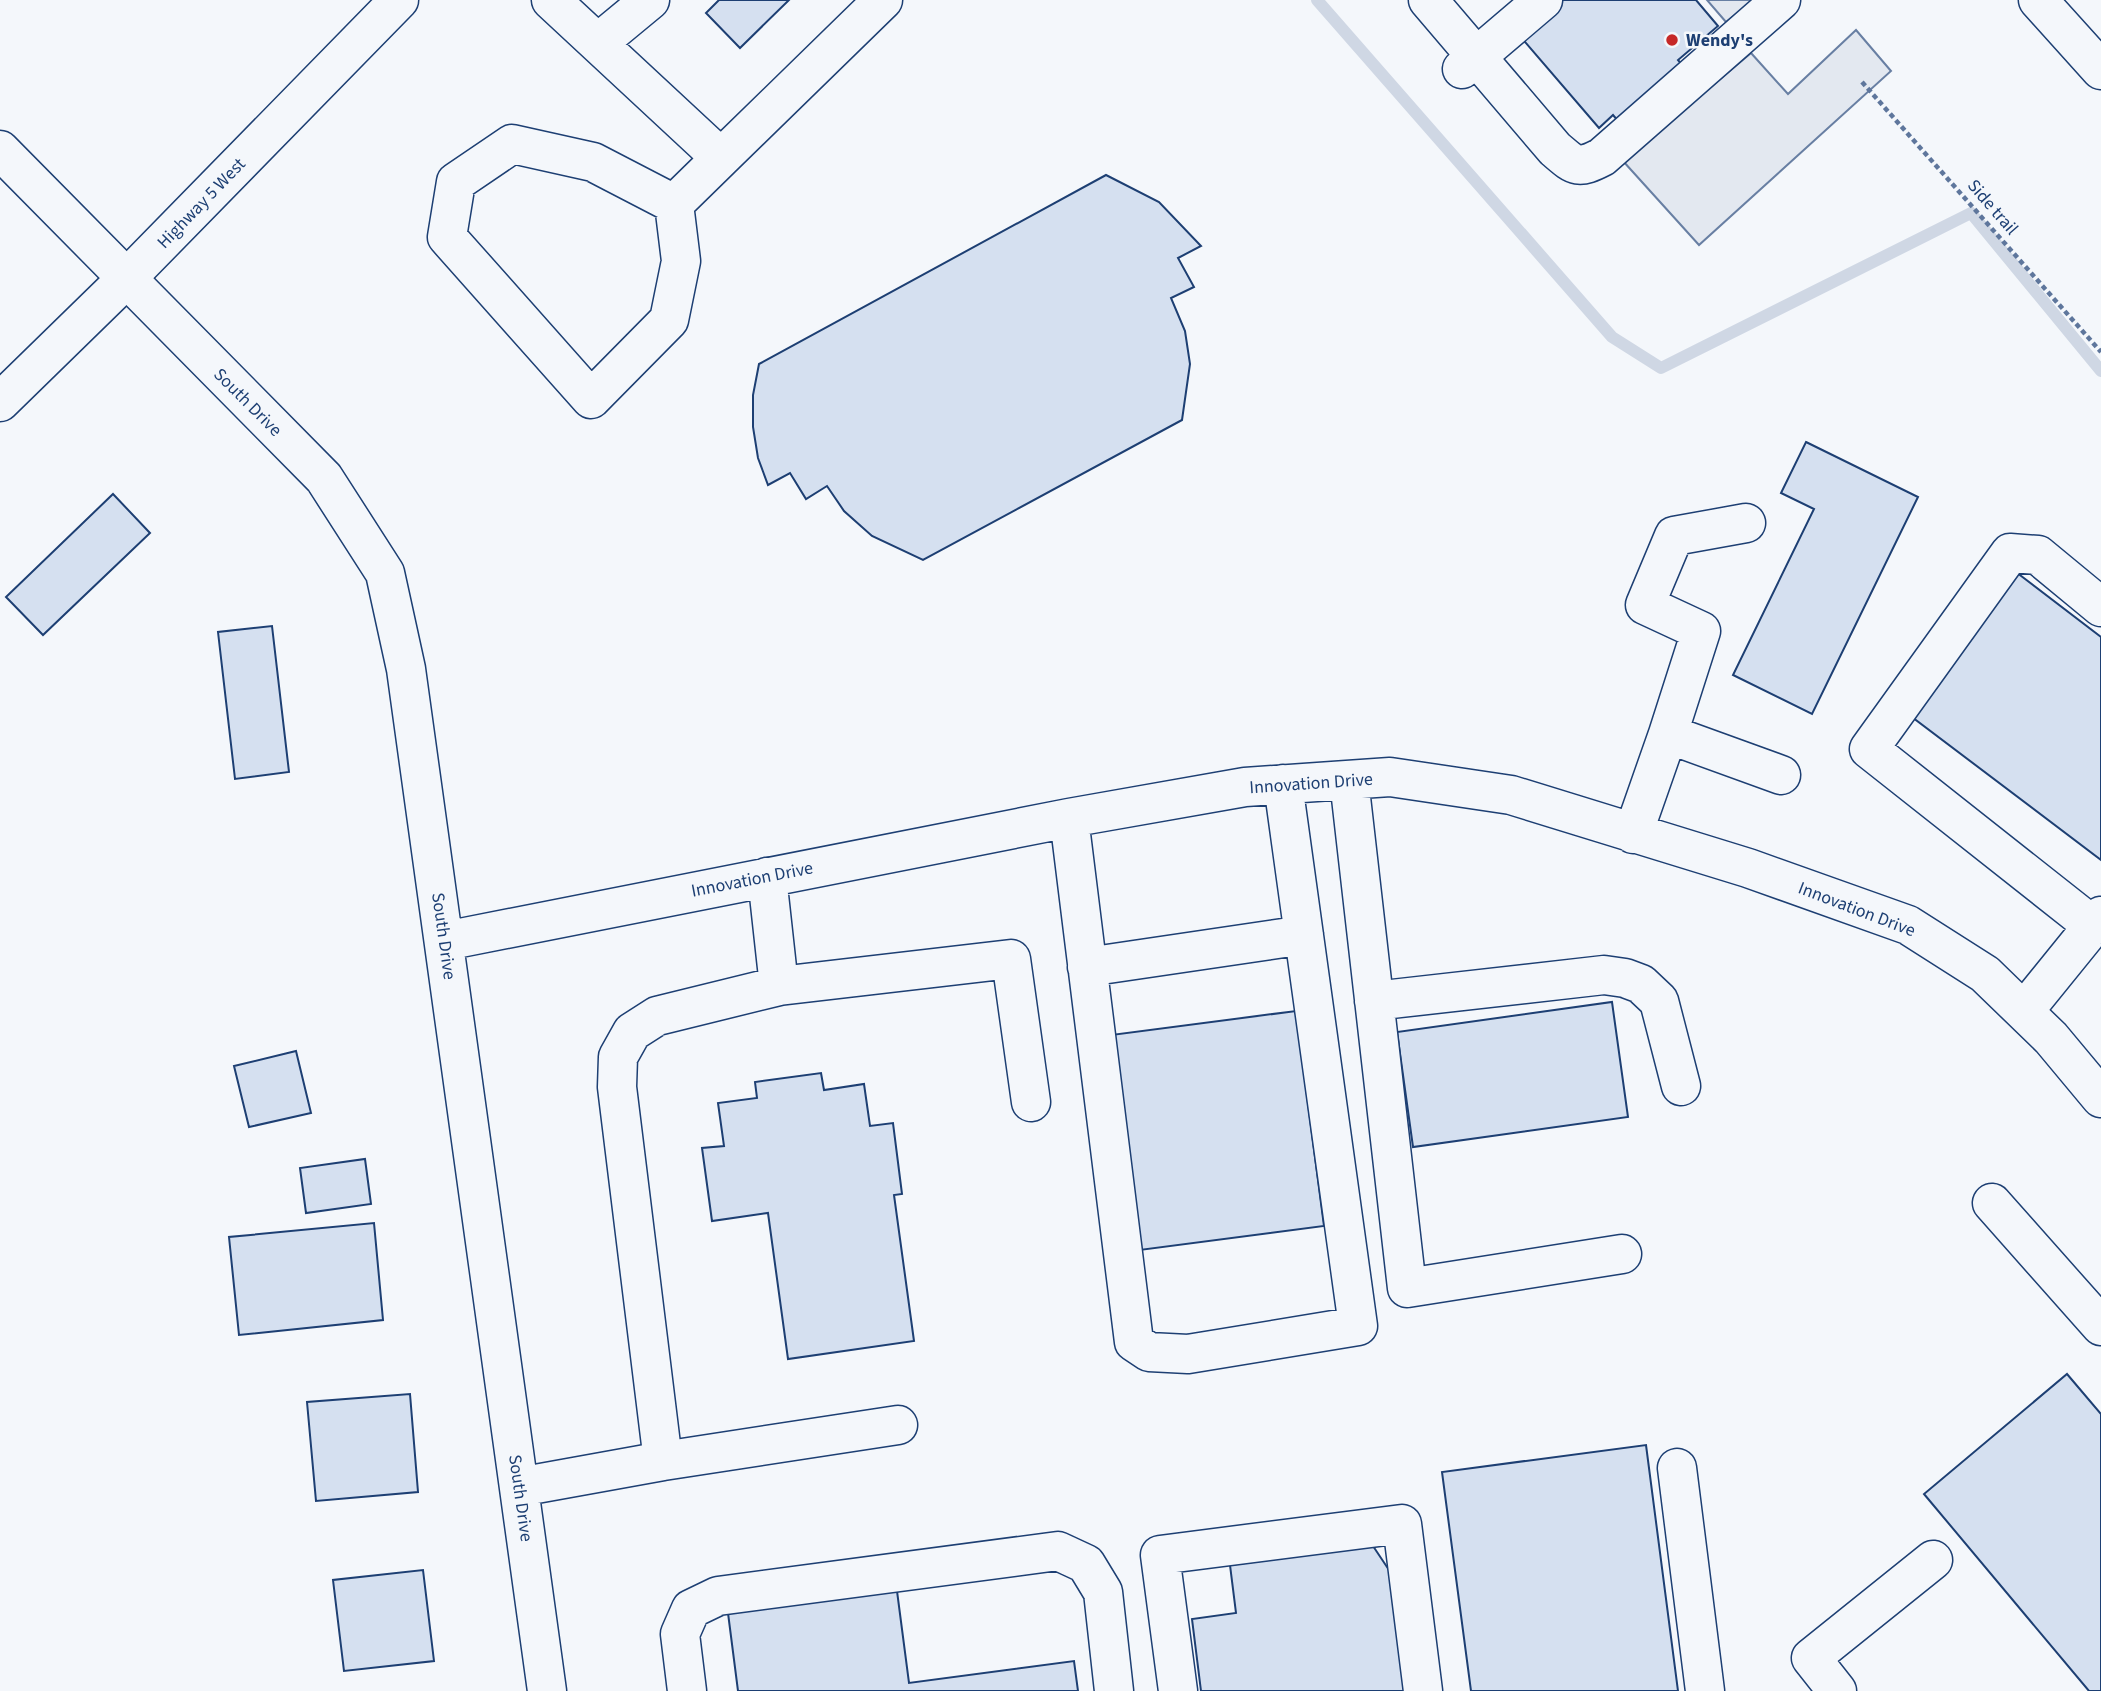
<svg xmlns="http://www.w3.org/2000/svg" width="2101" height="1691" viewBox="0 0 2101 1691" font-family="'Source Sans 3',sans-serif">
<rect width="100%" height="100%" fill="#f4f7fb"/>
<path fill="#e3e8f0" stroke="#687fa3" stroke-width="2" d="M1707,0H1754L1726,22Z
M1856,30L1891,71L1699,245L1623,161L1751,53L1788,94Z"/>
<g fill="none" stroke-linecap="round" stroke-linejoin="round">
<path stroke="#cfd7e4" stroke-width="12" d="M1317,0L1612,337L1661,368L1971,213L2101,371"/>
</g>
<path fill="#d5e0f0" stroke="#1d3f73" stroke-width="2" d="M719,0H789L740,48L706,13Z
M1547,0H1696L1718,26L1678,60L1702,88L1637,143L1613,115L1599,128L1519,35Z
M1106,175L1159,202L1201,246L1178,258L1194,287L1171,298L1185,331L1190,364L1182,420L923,560L872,536L844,511L827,486L806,499L790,473L768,485L758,458L753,427V395L759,364Z
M1806,442L1918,497L1812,714L1733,675L1814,509L1781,493Z
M113,494L150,533L43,635L6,597Z
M2012,569L2101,637V860L1904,711Z
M272,626L289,772L235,779L218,632Z
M1612,1002L1628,1117L1413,1147L1397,1032Z
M1296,1011L1324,1226L1140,1250L1111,1035Z
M296,1051L311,1113L249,1127L234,1066Z
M821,1073L824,1090L864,1084L870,1126L893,1123L902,1194L894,1195L914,1341L788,1359L768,1213L712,1221L702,1148L724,1146L718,1103L757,1098L755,1082Z
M365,1159L371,1204L306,1213L300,1168Z
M374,1223L383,1320L239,1335L229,1237Z
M2067,1374L2101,1414V1691H2089L1924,1494Z
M410,1394L418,1492L316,1501L307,1402Z
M1646,1445L1678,1691H1471L1442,1472Z
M1373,1546L1395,1579L1410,1691H1201L1192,1619L1236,1613L1230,1565Z
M423,1570L434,1661L344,1671L333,1580Z
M897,1591L909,1683L1074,1661L1078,1691H738L728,1613Z"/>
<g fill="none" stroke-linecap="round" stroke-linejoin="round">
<g stroke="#1d3f73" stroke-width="41">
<path id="minor" d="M551,0L721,158L883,0
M1428,0L1555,149C1575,166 1577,170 1602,157L1781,0
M598,43L650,0
M1462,69L1543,0
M0,150L324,478L385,573L406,669L547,1691
M674,204L593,162L512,144L456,182L447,237L591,399L669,320L681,261L674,204L721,158
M1668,734L1701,631L1645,605L1674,536L1746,523
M1349,780L1407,1288L1622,1254
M1069,818L1134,1342L1149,1352L1188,1354L1358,1326L1283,784
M1633,834L1668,734L1781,775
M767,877L779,986L1011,959L1031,1102
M2093,926L1869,749L2010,553L2038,555L2101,607
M445,941L1069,818L1245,787L1390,777L1511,795L1748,868L1908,925L1985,974L2051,1038L2101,1098
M1087,967L1304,935
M779,986L657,1016L632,1032L618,1057L617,1087L663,1461L898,1425
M1374,1001L1604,975L1625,978L1641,984L1659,1001L1681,1086
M2024,1011L2101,916
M1992,1203L2101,1326
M1677,1468L1705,1691
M519,1487L663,1461
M687,1691L680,1634L691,1609L718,1596L1058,1551L1086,1564L1103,1592L1114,1691
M1178,1691L1160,1555L1402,1524L1423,1691
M1837,1691L1811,1658L1933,1560"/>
</g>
<g stroke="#1d3f73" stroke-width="41">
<path id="major" d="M0,402L126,279L399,0"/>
</g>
<g stroke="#1d3f73" stroke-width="41">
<path id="highway" d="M2038,0L2101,70"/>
</g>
<path stroke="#5e769c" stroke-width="4.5" stroke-dasharray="5 3.5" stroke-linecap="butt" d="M1862,82L2101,352"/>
<use href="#minor" stroke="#f4f7fb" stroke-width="38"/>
<use href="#major" stroke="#f4f7fb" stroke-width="38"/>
<use href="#highway" stroke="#f4f7fb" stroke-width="38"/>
</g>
<circle fill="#c62828" stroke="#f4f7fb" stroke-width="2.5" cx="1672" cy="40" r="7"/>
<g text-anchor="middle" stroke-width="5" stroke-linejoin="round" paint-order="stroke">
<g font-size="18" font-weight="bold" fill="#1d3f73" stroke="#f4f7fb" text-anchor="start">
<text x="1686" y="46">Wendy's</text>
</g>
<g font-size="18" fill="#1d3f73" stroke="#f4f7fb">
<text transform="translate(201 203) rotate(-46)" y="6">Highway 5 West</text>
<text transform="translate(1993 207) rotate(49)" y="6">Side trail</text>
<text transform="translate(248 402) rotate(45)" y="6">South Drive</text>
<text transform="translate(1311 783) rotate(-4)" y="6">Innovation Drive</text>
<text transform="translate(752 879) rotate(-11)" y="6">Innovation Drive</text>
<text transform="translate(1857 909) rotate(21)" y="6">Innovation Drive</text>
<text transform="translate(444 936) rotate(82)" y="6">South Drive</text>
<text transform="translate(521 1498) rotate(82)" y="6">South Drive</text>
</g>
</g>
</svg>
